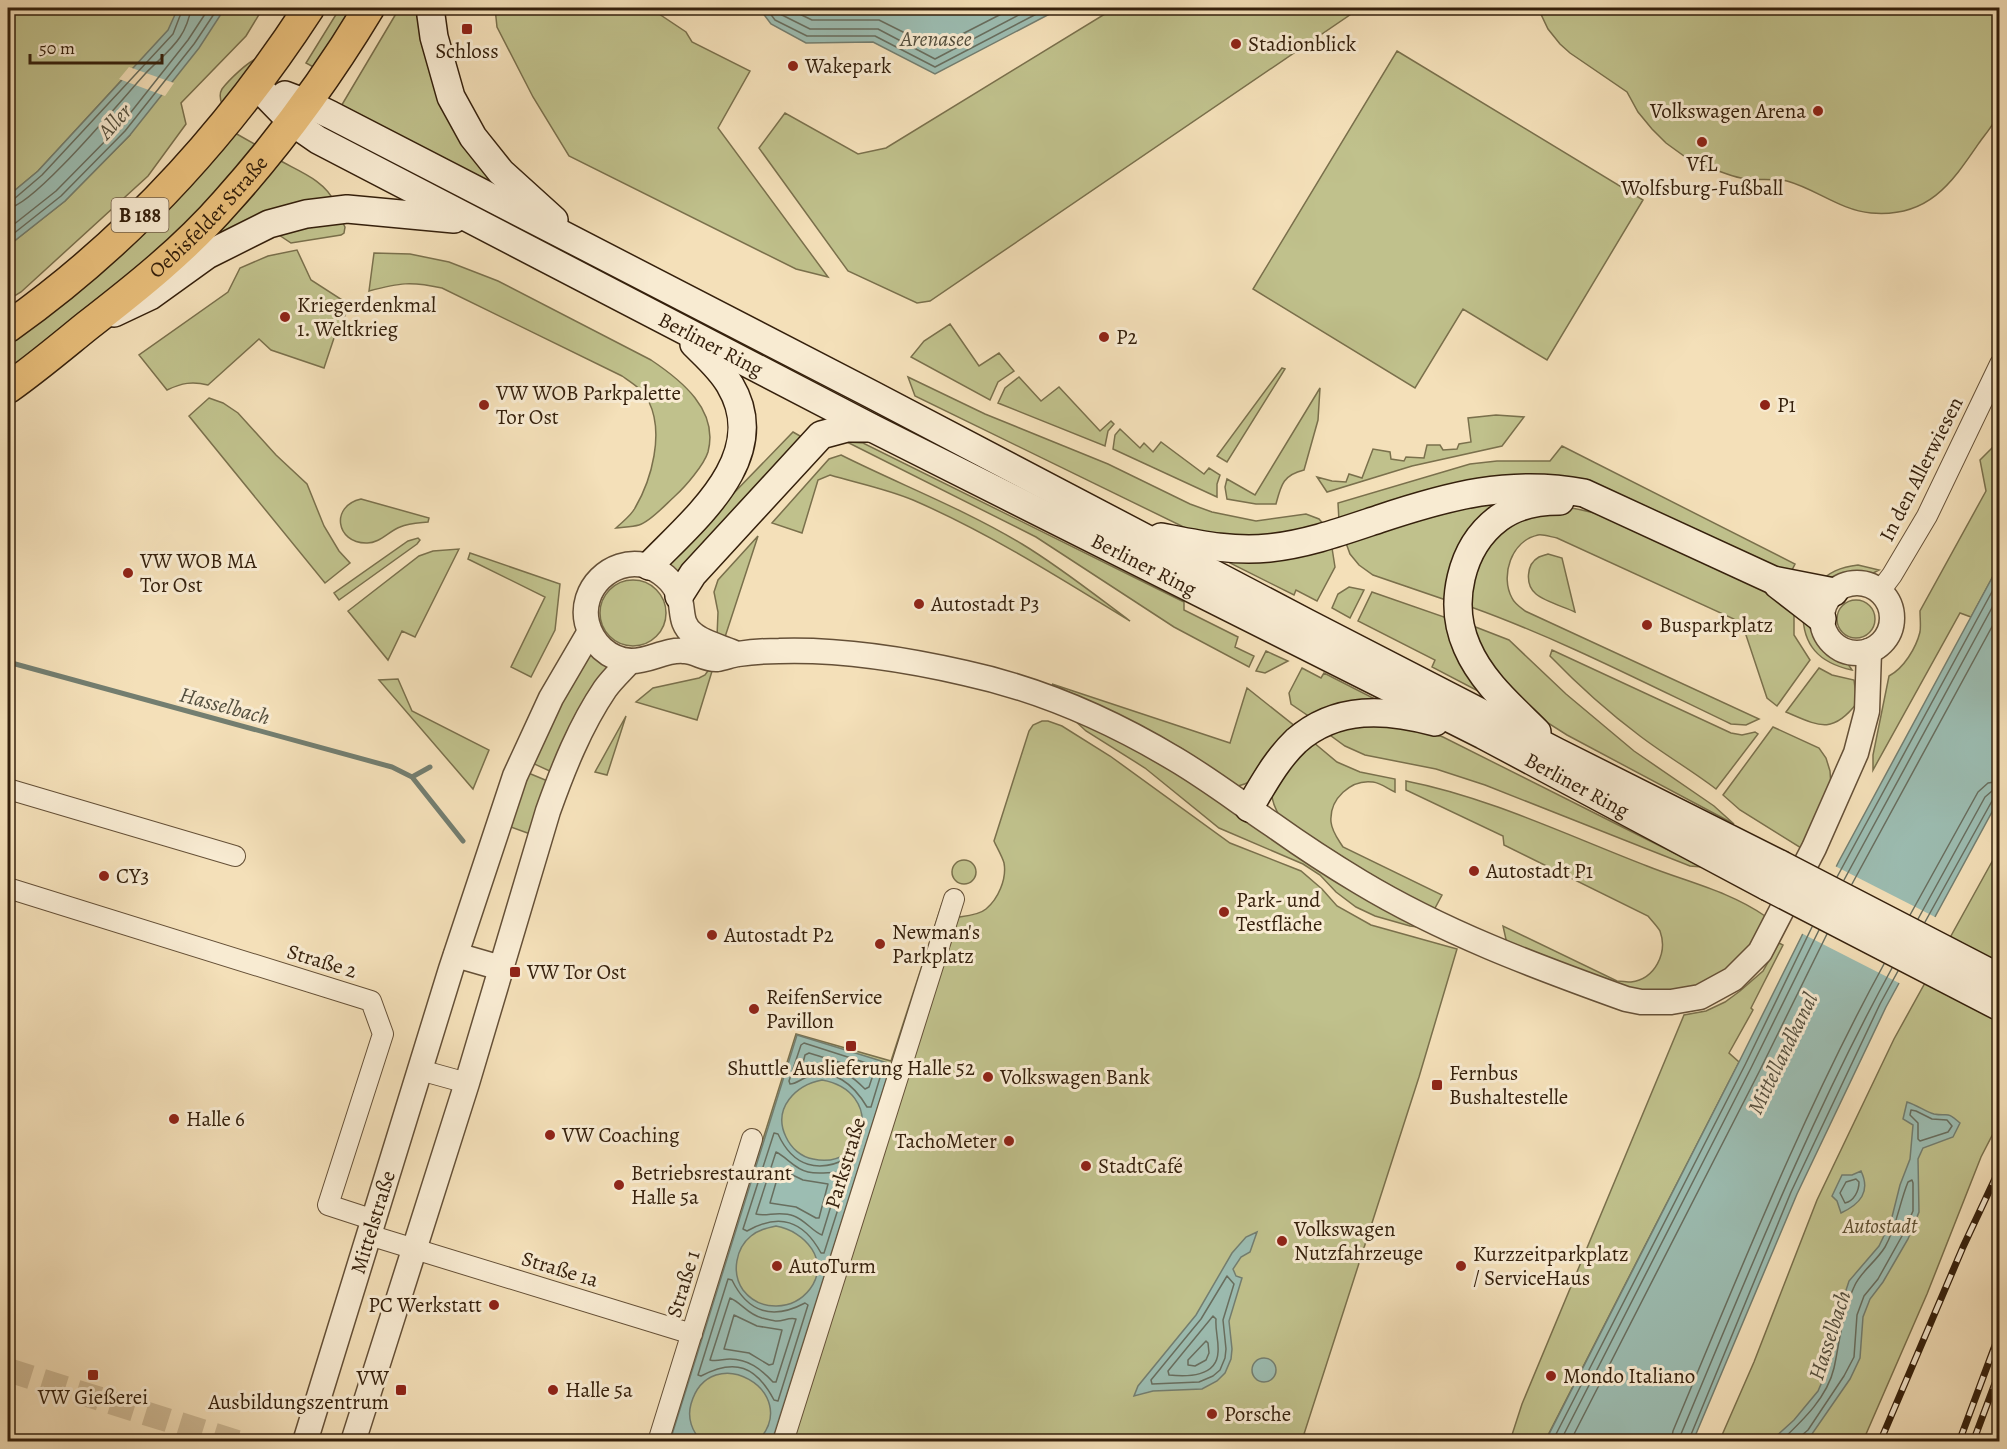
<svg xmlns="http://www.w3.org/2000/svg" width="2007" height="1449" viewBox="0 0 2007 1449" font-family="Alegreya,serif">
<rect width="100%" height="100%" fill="#f4e0b9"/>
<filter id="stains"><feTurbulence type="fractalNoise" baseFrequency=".00333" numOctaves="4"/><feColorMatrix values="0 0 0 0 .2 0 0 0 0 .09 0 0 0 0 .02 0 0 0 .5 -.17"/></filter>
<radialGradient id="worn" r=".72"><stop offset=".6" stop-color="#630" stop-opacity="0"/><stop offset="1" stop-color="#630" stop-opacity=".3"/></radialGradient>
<path fill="#c0c18c" stroke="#7a704c" stroke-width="1.5" d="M8,8H263L246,36L181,103L186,124L148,176L21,292L8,300V246L65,201L130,135L121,81L38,171L8,196Z
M340,8H356L317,69L306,63Z
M416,8L421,42L440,102L494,183L493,185L340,108L397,12Z
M495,8H650L686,32L692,42L750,71L718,128L828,277L796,269L569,156L533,97L497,27Z
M1121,8H1360L930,301L917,303L848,271L759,148L785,113L858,154L886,148L1113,9Z
M1538,8H1999C2000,30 2000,53 2000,76C2000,86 2001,98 2000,108C1998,120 1986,133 1979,143C1951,184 1928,218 1871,213C1840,210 1816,189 1787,181C1775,178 1755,181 1741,178C1725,175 1703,163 1690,164L1688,159L1666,143L1652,129L1638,112L1627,92L1570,53L1560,44L1548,29Z
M1397,51L1643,200L1547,360L1463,309L1415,388L1253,289Z
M259,58L222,104C220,99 219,94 222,89C228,81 250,59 259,58Z
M331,126L820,380L816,388L327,133Z
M235,133L258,146L167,247L8,376V341Z
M277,159C298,171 325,180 335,203L224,234L220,230V225Z
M339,215L345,227L344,233L341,235L291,243L270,229Z
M297,250L311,280L350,305L334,338L324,368L271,350L259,339L208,385C192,381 182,383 167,390L139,355L228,292L240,268L268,256Z
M374,253L410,254L449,262L498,281L651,360C681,380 719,410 708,452C704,465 685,487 675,496C666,504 650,522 639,525C632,527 623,527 616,528C622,522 631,516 635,508C652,479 664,433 649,402C644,390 632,383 622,376L442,288C410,281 400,283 369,291Z
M950,324L979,366L999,353L1014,371L998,382L990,400L911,357L924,341Z
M1282,368L1285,369L1227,462L1217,456Z
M908,377L985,414L1108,464L1190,504L1212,512L1256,521L1306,514L1319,519L1325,526L1257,542L1200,535L915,396Z
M1019,377L1041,401L1059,387L1100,431L1111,421L1114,424L1108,431L1105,446L998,403L1005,388Z
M1320,388L1318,420L1304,470C1283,475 1281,485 1276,504H1256L1227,499L1225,487L1227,479L1255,495Z
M209,398L223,403L238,413L276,455L307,484L324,526L339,551L350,563L325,583L189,416Z
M1496,415L1524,417L1502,446L1412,466L1327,492L1317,477L1332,481L1346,482L1349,474L1362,478L1373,449L1390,452L1391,459L1404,461L1406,457L1424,458L1427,445H1440L1443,450L1457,449L1459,444L1471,442L1468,418Z
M1120,429L1140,448L1144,443L1153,452L1161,442L1204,474L1209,468L1220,475L1217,484V497L1113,449L1115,435Z
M793,432L807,440L679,574L667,562Z
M1999,441V565L1971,617L1960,613L1873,770V755L1889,676C1904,668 1916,648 1920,632C1921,626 1920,618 1920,611L1986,491L1980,460Z
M847,442L863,443L1184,602V610L1238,637L1235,647L1254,656L1249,667L1174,627L1036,537Z
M1562,446L1795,564L1790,574L1587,484L1339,521L1338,503L1470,464L1497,461H1550Z
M841,455C901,485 964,509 1022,544C1060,567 1095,595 1130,621C1060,578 989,533 913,500C887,489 857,483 830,475L818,480L802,533L772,523L829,459Z
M1517,496L1446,600L1373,575L1359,565L1350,554L1346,543L1436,512Z
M361,499L429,518L428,522C418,523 409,523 400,527C389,531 379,544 366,543C336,543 330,506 361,499Z
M1558,506C1603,511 1642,529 1683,549C1721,567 1758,586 1794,606V635L1810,660L1777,706L1767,698L1746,635L1734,619L1557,538C1551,537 1543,534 1538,535C1511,541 1500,576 1512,598C1514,603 1521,608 1525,611L1759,719L1746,725L1731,724C1645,683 1560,639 1471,607V581L1490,540L1509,525Z
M758,536L725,637H717L718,612L714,592L718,580Z
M418,538L420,540L417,544L339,600L334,593L408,541Z
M1332,548L1335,567L1317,601L1296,590L1294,595L1230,563L1232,559Z
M459,549L415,637L402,631L388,660L348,611L419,556L433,551Z
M470,553L560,584L555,630L531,677L511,667L545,597L468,559Z
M1548,554L1562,558L1575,612C1564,607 1544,601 1536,594C1525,585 1526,564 1539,557C1541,556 1545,555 1548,554Z
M1858,565L1879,570L1864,578H1847L1817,585C1828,572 1841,567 1858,565Z
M600 613a33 33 0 1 1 66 0a33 33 0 1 1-66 0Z
M1349,587L1364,590L1350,618L1332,608L1338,594Z
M1372,592L1447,618L1481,686L1478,691L1432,667L1435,660L1358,621Z
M1837 619a19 19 0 1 1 38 0a19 19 0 1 1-38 0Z
M1803,611L1816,628L1827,647L1846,661L1852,670C1819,663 1802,645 1803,611Z
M1473,626L1509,640L1566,694L1634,751L1714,806L1734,824L1567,735L1540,718L1511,694L1478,645Z
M1552,650L1731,733L1742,735L1755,732L1758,734L1716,789C1691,770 1665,755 1640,736C1608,712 1578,685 1550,656Z
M1266,651L1288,661L1265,673L1256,671Z
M589,653L610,668L554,773L530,762L551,717Z
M710,668H713L697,720L636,702L653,688L699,678L705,675Z
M1302,668L1321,678L1324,673L1373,698L1370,702L1310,717L1291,704L1289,693Z
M1819,668L1832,675L1854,680L1857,703C1832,735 1819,726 1786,712Z
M398,679L412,711L489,750L473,789L379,680Z
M1052,684L1230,743L1247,688L1296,727C1281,747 1264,781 1238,786L1181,748Z
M626,716L607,775L595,772Z
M1072,718L1126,742L1426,928L1410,926L1375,916L1356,907L1336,892L1320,875L1303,864L1219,828L1145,768L1086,731Z
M1042,721H1048L1062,726L1110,756L1230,843L1301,871L1322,889L1337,906L1371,925L1457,949L1419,1077L1304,1434L1325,1441L668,1442L796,1034L891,1061L942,904L959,917C967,916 979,915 986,909C998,899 1007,879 1004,863C1002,856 997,848 994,841L1029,731L1033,725Z
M1373,724L1418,728L1443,737L1702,867L1690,866L1485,785L1436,769L1365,755L1345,746L1327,733Z
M1773,727L1819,748L1826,758L1830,771L1831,786L1801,848L1740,810L1723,795Z
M1313,742L1337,762L1360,772L1395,779V792C1388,789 1381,783 1373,782C1351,779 1329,799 1331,822C1332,832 1338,839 1343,847L1442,895L1434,910L1366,872L1280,817C1276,810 1272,803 1272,795C1273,778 1301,754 1313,742Z
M526,772L550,782L533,835L508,826Z
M1406,781C1488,797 1569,836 1647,866C1687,882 1729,891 1765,916L1750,945L1724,971L1699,985L1671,991L1629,990L1507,944L1503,926L1617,981C1621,981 1627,982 1631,982C1655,979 1668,953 1660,931C1657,926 1652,921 1648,916L1504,845L1503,836L1406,790Z
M1999,849V1122L1981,1157L1927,1294L1863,1441L1719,1442L1754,1362L1817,1200L1894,1039Z
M952 872a12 12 0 1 1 24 0a12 12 0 1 1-24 0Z
M1779,943L1783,945L1751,1008L1753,1010L1729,1053L1739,1062L1545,1441H1510L1522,1404L1684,1015L1706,1011L1725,1002L1740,991L1763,971Z"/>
<path fill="#9cbdb2" stroke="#737e70" stroke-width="1.5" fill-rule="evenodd" d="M178,8H225L199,48L130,135L65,201L8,246V196L38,171L168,30Z
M759,8H1061L935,74L873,42L806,43L771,24Z
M1999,565V799L1886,1007L1797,1194L1693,1441L1545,1442L1739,1062L1839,861Z
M797,1035L891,1064L772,1441H758C804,1392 710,1338 691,1404C687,1418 692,1432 702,1441H670ZM822,1080C885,1091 868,1171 813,1159C801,1157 791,1148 786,1137C772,1108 796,1085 822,1080ZM776,1226C805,1231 831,1261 810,1289C793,1311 760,1312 743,1290C731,1273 736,1248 751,1236C758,1230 767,1228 776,1226Z
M1907,1102C1917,1105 1926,1112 1934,1114C1950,1117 1945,1110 1960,1123L1953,1137L1923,1148L1918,1159L1919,1212L1908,1239L1894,1263L1883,1282L1870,1299L1863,1317L1860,1358L1850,1379L1812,1434L1804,1441H1771L1794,1420L1818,1391L1828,1368L1834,1327L1849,1281L1879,1246L1891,1221L1900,1185L1910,1159L1913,1125L1903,1119Z
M1861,1171C1871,1192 1860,1204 1841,1213L1837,1201L1832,1196L1842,1175H1852Z
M1257,1232L1250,1252L1241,1257L1233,1269L1236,1276L1242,1278L1229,1321L1232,1349L1231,1359L1225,1373L1217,1381L1202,1389L1153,1391L1134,1396L1138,1386L1196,1315L1232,1253L1246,1237Z
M1252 1370a12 12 0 1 1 24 0a12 12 0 1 1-24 0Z"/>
<path fill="#f4e0b9" d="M129,67L174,83L165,96L119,79Z
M1833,865L1937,918L1901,984L1799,932Z"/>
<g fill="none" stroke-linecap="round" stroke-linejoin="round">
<path stroke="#686e5f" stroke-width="1.5" d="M766,8L775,20L807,36H875L935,67L1048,8
M775,8L780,14L810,29H878L935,59L1032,8
M787,8L812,20H879L935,48L1013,8
M8,200L14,199L42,175L173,34L183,8
M8,208C33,207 123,98 145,74C156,62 171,51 180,37C185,30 190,17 191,8
M8,229L56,191L120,126L188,40L209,8
M8,238L61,196L125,131L194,44L218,8
M1837,877L2000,577
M1844,880L2000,593
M1852,884L2000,612
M1910,915L1978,792L1988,783L2000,781
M1918,919L1985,797L1992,791L2000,790
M1925,922L1992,801L2000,797
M804,1043L882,1068V1071L871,1107H867C854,1085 834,1067 807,1077C801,1079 796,1084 790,1084L789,1081L801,1045Z
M809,1053L871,1072L873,1075L869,1087L865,1089C853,1077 840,1067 823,1067C816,1067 809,1069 803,1069L802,1067L805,1055Z
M1911,1110L1916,1111L1932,1119L1947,1120L1952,1126L1948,1132L1920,1141L1918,1139V1123L1910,1115Z
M774,1133L778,1134C793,1167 819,1174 850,1157L854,1159L824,1253H821C803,1220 779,1213 747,1231L743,1229Z
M776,1152C787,1157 794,1169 808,1172C820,1175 833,1171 841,1173L822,1235C813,1232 805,1220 794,1216C779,1210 767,1217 756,1214Z
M780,1169L803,1180L828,1184L819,1218H816L796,1207L770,1203Z
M1856,1179L1859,1182C1859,1191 1854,1201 1845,1203L1840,1193L1846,1182Z
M1227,1276L1234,1284L1223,1320L1226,1349L1225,1358L1220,1370L1213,1376L1199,1382L1152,1384L1151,1380L1201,1319Z
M728,1279L732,1280C748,1313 773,1320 805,1303L808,1305L778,1401L774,1400C756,1366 735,1358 701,1376L698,1375Z
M730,1298C742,1303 747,1314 762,1318C767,1319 773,1321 777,1321C784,1321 789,1317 796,1319L776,1382H773C761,1369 748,1359 730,1359C723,1359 717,1362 710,1360Z
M734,1315L757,1326L782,1330L773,1364L769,1365L749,1353L724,1349Z
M1213,1316L1216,1319C1215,1330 1219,1341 1218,1352C1217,1377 1187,1377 1169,1375L1168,1371Z
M1206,1341L1208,1343L1209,1353L1206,1360L1195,1366L1188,1365V1360Z
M1552,1442L1745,1065L1812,927
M1560,1442L1751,1068L1819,930
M1570,1442L1759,1072L1827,934
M1671,1442L1673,1431C1739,1274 1802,1114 1884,964
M1680,1442L1681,1434C1747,1277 1810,1118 1892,968
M1688,1442L1791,1192L1880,1004L1898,971
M1780,1442C1802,1421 1827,1398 1834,1368C1840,1340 1842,1313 1854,1287C1860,1272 1876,1262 1885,1247C1897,1226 1899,1204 1908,1182L1912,1180L1913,1183V1211L1902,1236L1878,1279L1864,1296L1857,1315L1854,1357L1844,1376L1808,1430L1801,1436V1442"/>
<path stroke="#737e70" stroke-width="5" d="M8,662L392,767L412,777L430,767
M412,777L463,841"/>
<path stroke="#ceba96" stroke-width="24" stroke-dasharray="24 12" stroke-linecap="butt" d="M8,1370L237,1442"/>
<g stroke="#655037" stroke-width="22">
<path id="minor" d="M1880,591L1892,575L1927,516L2000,364
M8,789L235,856
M8,888L371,1001L383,1034L328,1205L374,1220
M420,1070L467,1083
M369,1235L692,1334
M658,1442L752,1139
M783,1442L954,899"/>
</g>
<g stroke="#655037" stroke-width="27">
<g id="tertiary">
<circle cx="1857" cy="618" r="35"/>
<path d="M737,654C724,648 703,643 693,634C679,623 684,610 679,596C674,581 659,569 644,565C611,558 579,589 587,623C592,643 608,659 630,661C649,662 665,649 684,651C695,651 706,660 717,659C724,658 731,655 738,654C751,652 766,651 779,651C841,649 904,659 965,673C1039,689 1110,720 1175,759C1209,779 1240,803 1273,825C1301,845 1330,864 1360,882C1443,932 1534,966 1626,999L1641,1002H1671L1700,997L1733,979L1760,952L1814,848L1856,753L1867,711L1869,651"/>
<path d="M456,955L501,968"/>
<path id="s1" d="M305,1442L451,969L515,776L551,698L589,633"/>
<path d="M353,1442L467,1083L548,811C563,769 580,726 605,689C612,679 622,670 630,661"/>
</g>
</g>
<g stroke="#35200c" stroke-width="30">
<g id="secondary">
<path d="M430,8L434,37L451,97L473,137L501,172L554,220"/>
<path id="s2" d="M256,85L292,122L318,140L872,428L1483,735L1768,887"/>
<path d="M285,95L306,103L331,115L871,394L1307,623L1557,752L1780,864"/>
<path d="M114,313L150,296L207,255L269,224L306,214L347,209L454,219"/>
<path d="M1161,537C1197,544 1232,552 1269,548C1307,544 1343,531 1379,519C1448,496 1510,479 1584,493L1773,580L1834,592"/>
<path d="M649,566C693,520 773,457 730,385C721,369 707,357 694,344"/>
<path d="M1778,585L1822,619"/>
<path d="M679,596L693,574L821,435L847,428H871"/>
<path d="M1537,732C1511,706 1482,682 1467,647C1448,604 1460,547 1499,518C1516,505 1539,501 1560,501"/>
<path d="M1249,808C1263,785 1276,760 1296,741C1337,705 1387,709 1435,722"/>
</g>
</g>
<g stroke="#35200c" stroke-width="33">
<g id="primary">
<path d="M8,327C128,242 229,131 309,8"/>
<path id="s3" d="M8,388C35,369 61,347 87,326C136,288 185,249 226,202C280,142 328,76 369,8"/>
</g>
</g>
<use href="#minor" stroke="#f8ebd2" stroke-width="20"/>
<use href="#tertiary" stroke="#f8ebd2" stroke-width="24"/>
<use href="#secondary" stroke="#f8ebd2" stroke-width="27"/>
<use href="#primary" stroke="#eac07c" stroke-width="30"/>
<g stroke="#35200c" stroke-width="7">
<path id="rail" d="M1880,1442L1963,1247L2000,1168
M1959,1442L2000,1332
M1973,1442L2000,1370"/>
</g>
<use href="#rail" stroke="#f8ebd2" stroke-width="4.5" stroke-dasharray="14" stroke-linecap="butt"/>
<g stroke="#35200c" stroke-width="30" stroke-linecap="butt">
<path id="secondary-bridge" d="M1780,864L2000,978
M1768,887L2000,1007"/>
</g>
<use href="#secondary-bridge" stroke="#f8ebd2" stroke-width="27"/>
</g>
<g fill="#8f2418" stroke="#f8ebd2" stroke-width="2">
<rect x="461" y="23" width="12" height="12" rx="3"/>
<circle cx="1236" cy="44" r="6"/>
<circle cx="793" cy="66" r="6"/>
<circle cx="1818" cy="111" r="6"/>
<circle cx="1702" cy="142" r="6"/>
<circle cx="285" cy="317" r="6"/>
<circle cx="1104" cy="337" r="6"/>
<circle cx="484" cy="405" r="6"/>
<circle cx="1765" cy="405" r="6"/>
<circle cx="128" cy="573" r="6"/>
<circle cx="919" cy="604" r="6"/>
<circle cx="1647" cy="625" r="6"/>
<circle cx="1474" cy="871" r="6"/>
<circle cx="104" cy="876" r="6"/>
<circle cx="1224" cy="912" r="6"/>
<circle cx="712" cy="935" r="6"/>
<circle cx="880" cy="944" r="6"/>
<rect x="509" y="966" width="12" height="12" rx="3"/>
<circle cx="754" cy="1009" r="6"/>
<rect x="845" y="1040" width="12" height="12" rx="3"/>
<circle cx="988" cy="1077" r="6"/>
<rect x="1431" y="1079" width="12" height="12" rx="3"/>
<circle cx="174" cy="1119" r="6"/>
<circle cx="550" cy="1135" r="6"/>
<circle cx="1009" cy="1141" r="6"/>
<circle cx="1086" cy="1166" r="6"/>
<circle cx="619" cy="1185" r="6"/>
<circle cx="1282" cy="1241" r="6"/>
<circle cx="777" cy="1266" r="6"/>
<circle cx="1461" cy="1266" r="6"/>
<circle cx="494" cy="1305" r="6"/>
<rect x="87" y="1369" width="12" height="12" rx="3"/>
<circle cx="1551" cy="1376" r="6"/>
<rect x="395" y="1384" width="12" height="12" rx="3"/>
<circle cx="553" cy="1390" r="6"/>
<circle cx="1212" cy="1414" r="6"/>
</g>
<g text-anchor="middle" stroke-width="6" stroke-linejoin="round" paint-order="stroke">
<rect fill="#f8ebd2" stroke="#705d47" stroke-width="1.5" x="111.5" y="198" width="57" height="34" rx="4.5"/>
<g font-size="20" font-weight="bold" fill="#35200c">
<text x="140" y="222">B 188</text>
</g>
<g font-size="21" fill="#35200c" stroke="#f8ebd2" text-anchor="start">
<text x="1248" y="51">Stadionblick</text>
<text x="467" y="58" text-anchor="middle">Schloss</text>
<text x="805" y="73">Wakepark</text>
<text x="1806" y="118" text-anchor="end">Volkswagen Arena</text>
<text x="1702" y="171" text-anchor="middle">VfL<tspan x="1702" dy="24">Wolfsburg-Fußball</tspan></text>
<text x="297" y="312">Kriegerdenkmal<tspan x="297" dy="24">1. Weltkrieg</tspan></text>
<text x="1116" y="344">P2</text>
<text x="496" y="400">VW WOB Parkpalette<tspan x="496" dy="24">Tor Ost</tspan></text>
<text x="1777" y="412">P1</text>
<text x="140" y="568">VW WOB MA<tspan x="140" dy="24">Tor Ost</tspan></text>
<text x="931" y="611">Autostadt P3</text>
<text x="1659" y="632">Busparkplatz</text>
<text x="1486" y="878">Autostadt P1</text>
<text x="116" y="883">CY3</text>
<text x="1236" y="907">Park- und<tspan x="1236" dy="24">Testfläche</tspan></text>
<text x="892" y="939">Newman's<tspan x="892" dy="24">Parkplatz</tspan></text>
<text x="724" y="942">Autostadt P2</text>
<text x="527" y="979">VW Tor Ost</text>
<text x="766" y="1004">ReifenService<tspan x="766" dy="24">Pavillon</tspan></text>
<text x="851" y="1075" text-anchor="middle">Shuttle Auslieferung Halle 52</text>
<text x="1449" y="1080">Fernbus<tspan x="1449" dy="24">Bushaltestelle</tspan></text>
<text x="1000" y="1084">Volkswagen Bank</text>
<text x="186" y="1126">Halle 6</text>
<text x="562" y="1142">VW Coaching</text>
<text x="997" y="1148" text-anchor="end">TachoMeter</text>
<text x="1098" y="1173">StadtCafé</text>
<text x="631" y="1180">Betriebsrestaurant<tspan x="631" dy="24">Halle 5a</tspan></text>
<text x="1294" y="1236">Volkswagen<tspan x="1294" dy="24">Nutzfahrzeuge</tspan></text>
<text x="1473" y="1261">Kurzzeitparkplatz<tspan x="1473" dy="24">/ ServiceHaus</tspan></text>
<text x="789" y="1273">AutoTurm</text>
<text x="482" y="1312" text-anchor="end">PC Werkstatt</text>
<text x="1563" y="1383">Mondo Italiano</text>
<text x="389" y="1385" text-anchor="end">VW<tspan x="389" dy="24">Ausbildungszentrum</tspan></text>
<text x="565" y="1397">Halle 5a</text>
<text x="93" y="1404" text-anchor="middle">VW Gießerei</text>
<text x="1224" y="1421">Porsche</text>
</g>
<g font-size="21" fill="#35200c" stroke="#f8ebd2">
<text dy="7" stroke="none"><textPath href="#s3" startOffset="264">Oebisfelder Straße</textPath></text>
<text dy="7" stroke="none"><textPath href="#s2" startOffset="526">Berliner Ring</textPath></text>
<text transform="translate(1921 469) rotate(-63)" y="7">In den Allerwiesen</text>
<text dy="7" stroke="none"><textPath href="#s2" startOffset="1012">Berliner Ring</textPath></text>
<text dy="7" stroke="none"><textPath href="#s2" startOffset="1498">Berliner Ring</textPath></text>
<text transform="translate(322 961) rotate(17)" y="7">Straße 2</text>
<text transform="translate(845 1163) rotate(-73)" y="7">Parkstraße</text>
<text dy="7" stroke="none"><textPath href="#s1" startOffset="230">Mittelstraße</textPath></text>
<text transform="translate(560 1269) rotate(17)" y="7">Straße 1a</text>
<text transform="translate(683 1284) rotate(-73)" y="7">Straße 1</text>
</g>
<g font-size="21" font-style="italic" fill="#5f5032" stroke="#f8ebd2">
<text x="1880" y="1233">Autostadt</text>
</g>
<g font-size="22" font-style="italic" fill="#544f3e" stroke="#f8ebd2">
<text x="936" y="46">Arenasee</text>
<text transform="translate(114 121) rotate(-48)" y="8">Aller</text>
<text transform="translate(225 705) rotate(15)" y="8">Hasselbach</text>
<text transform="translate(1782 1053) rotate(-64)" y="8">Mittellandkanal</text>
<text transform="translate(1829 1335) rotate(-72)" y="8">Hasselbach</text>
</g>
</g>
<rect width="2007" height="1449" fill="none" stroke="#f4e0b9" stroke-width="30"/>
<rect x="9" y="9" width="1989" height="1431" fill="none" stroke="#35200c" stroke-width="3"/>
<rect x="15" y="15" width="1977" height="1419" fill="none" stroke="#35200c" stroke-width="1.5"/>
<path d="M30 54v9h132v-9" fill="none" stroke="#35200c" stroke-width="3"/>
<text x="39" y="54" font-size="18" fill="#35200c" stroke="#f8ebd2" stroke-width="4.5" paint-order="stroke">50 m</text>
<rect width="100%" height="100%" filter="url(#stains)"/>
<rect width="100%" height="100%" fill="url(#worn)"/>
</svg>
